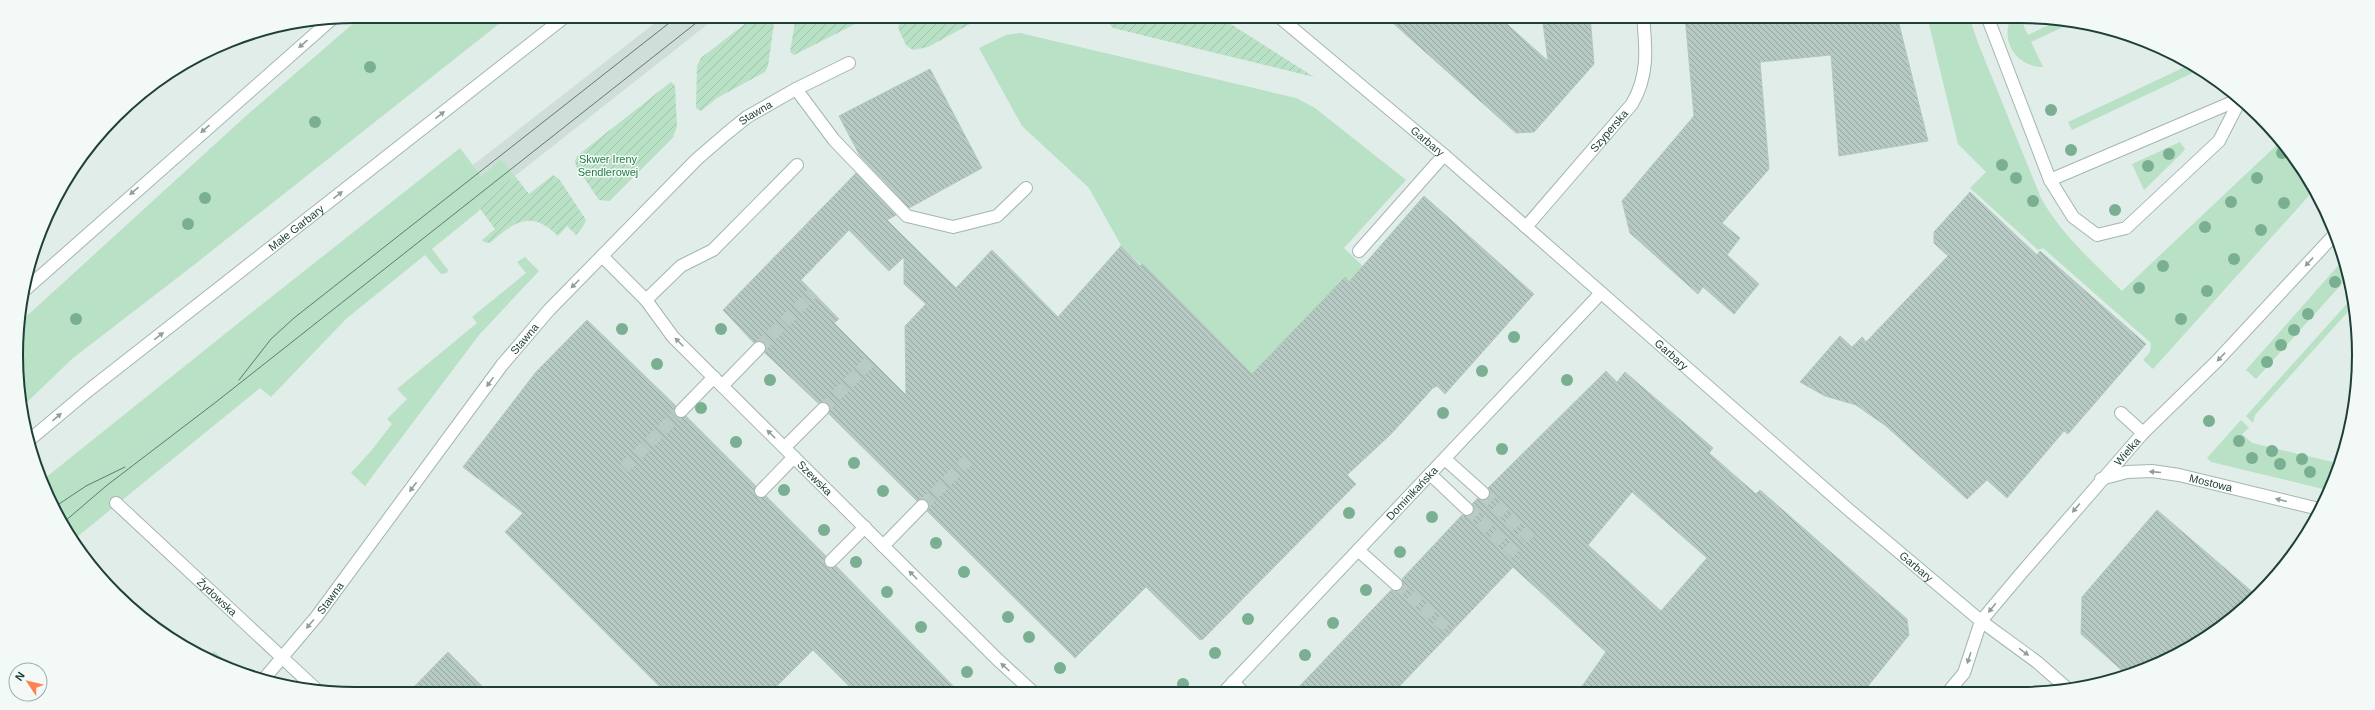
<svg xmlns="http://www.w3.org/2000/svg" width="2375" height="710" viewBox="0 0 2375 710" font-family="Arial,sans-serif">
<defs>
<pattern id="garden-furrows" width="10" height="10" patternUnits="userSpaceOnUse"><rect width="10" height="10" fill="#b8e1c5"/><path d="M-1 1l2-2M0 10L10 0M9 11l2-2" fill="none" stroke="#9ec2aa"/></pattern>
<pattern id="building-back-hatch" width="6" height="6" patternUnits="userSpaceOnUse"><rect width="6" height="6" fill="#b6c9c2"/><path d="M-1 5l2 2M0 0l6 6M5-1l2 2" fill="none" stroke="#93a59f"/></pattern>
</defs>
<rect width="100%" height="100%" fill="#e1ede9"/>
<path fill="#cfded8" d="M664,16H718L515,176L501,159L481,176L473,165Z"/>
<path fill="#b8e1c5" d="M362,16H509L190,268L73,358L22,407L17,377L18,324L247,115Z
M1927,16H1969L1978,43L2041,198C2061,234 2093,262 2122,291L2281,141L2302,167L2314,190L2153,369L2143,360L2150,352L2151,343L2043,248L2038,250L1970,188L1986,172L1958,144Z
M2012,16H2019L2028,35L2059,20L2076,21L2031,42L2043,67C2016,67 1999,40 2012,16Z
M1020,33L1296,98L1315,108L1406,180L1344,248L1367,270L1352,285L1344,277L1338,284L1331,302L1325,297L1319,304L1325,309L1306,318L1300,324L1306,330L1256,380L1219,341L1122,247L1089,188L1022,126L979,48L1006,35Z
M2191,64L2201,69L2072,130L2068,122Z
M2180,142L2185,149L2182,153L2144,190L2132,164Z
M460,148L481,176L501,159L515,176L478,206L480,210L432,249L448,270L447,273L441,274L425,255L346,319L271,397L260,388L72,541L44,479L251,313Z
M525,257L539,271L479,335L365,486L351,473L371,451L392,424L387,419L407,399L397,389L477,323L472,317L526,273L517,262Z
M2344,259L2349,276L2256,379L2246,370Z
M2353,297L2354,305L2255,415L2253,423L2246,416Z
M2241,420L2249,428L2242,434L2252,443L2337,463L2327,490L2211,462L2207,458Z
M214,651L222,658V667L209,659Z"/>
<path fill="url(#garden-furrows)" d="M755,16H775L768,66L765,72L717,98L701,111L696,108L697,66L701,58Z
M796,16H871L794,55L790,52Z
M902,16H935L970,24L928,47L913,50L906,45L898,28Z
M1103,16H1218L1314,77L1113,28Z
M671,82L675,86L677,127L673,137L609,201L599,200L576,166L575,161L577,156Z
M553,175L559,179L586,220L584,225L576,235L567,226L558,236C531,209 514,222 490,243L484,242L482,240L495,229L478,206L515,176L529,194Z"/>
<path fill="url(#building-back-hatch)" stroke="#b3c8c0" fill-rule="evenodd" d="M1385,16H1498L1548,61L1542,16H1590L1594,64L1534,132L1516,133Z
M1685,16H1897L1928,141L1839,156L1831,55L1760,62L1769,169L1722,223L1740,238L1727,255L1759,284L1734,314L1703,287L1698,294L1630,233L1622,201L1694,116Z
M930,69L982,168L909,208L860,156L839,116Z
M856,173L896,215L887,220L956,288L992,250L1058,317L1121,246L1140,266L1143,264L1252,374L1345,277L1349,282L1424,196L1534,294L1445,394L1437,386L1433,388L1391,434L1347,475L1356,484L1203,639L1200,640L1146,587L1075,658L927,511L929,507L927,501L923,499L917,501L829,414L830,407L828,403L825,402L818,403L765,353L766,346L764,342L760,341L754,343L723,310ZM849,230L889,271L904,257V284L926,304L905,326L906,395L834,323L839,319L801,280Z
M1970,192L2037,255L2040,251L2146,344L2068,434L2064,431L2007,498L1987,480L1967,499L1886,426L1856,405L1825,396L1800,382L1840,336L1852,347L1862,337L1866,342L1948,256L1934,243V232Z
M587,320L676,406L674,410L676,416L680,418L686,416L756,486L754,490L756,496L760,498L766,496L826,556L824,559L825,566L829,568L836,566L960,693H856L813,650L770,693H666L505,532L523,513L463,467L536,372Z
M1606,371L1617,382L1625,372L1713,448L1709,453L1756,494L1760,490L1907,619L1909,635L1864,691L1578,692L1606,652L1513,567L1394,692H1294L1391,590L1398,591L1401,589L1403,585L1402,579L1462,515L1466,516L1472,514L1474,510L1472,504L1478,498L1482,500L1488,498L1490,494L1488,488ZM1632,492L1707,558L1661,611L1588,545Z
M2157,510L2256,595L2244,610L2170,659L2125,673L2081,634L2082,597Z
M448,652L490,694H407Z"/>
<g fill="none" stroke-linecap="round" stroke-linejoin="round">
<path stroke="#bacac6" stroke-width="12" stroke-dasharray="12 6" stroke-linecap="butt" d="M759,348L813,293
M823,409L871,360
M624,468L681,411
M1483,493L1535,542
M922,506L973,455
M1467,509L1521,558
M1396,584L1452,632"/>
<g stroke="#a3b6b1" stroke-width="14">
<g id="minor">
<path id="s1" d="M1278,16L1444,155L1849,510L1981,621L2037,662L2069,690"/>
<path d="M1987,16L2050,180L2240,99"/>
<path d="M796,89L834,140L907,216L953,227L997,216L1026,188"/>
<path d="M2050,180L2073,217L2097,235L2126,228L2219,141L2240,100"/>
<path id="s2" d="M1526,227L1632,104C1649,75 1646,48 1643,16"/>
<path d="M1359,251L1444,155"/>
<path id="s3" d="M602,256L646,300L673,337L997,659L1034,693"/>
<path d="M26,289L333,18"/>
<path d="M646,300L681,266L713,250L797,165"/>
<path d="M722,386L759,348"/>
<path d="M681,411L714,377"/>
<path d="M2121,413L2143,433"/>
<path id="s4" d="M27,442L89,390L566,16"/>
<path d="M785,447L823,409"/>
<path d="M1445,459L1483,493"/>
<path d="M1430,474L1467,509"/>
<path id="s5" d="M2101,479L2127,472L2152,471L2179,475L2319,509"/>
<path d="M761,491L794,457"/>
<path id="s6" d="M116,503L317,690"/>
<path d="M883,546L922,506"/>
<path d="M1358,550L1396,584"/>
<path d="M831,561L865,527"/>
<path id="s7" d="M263,680L317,616L502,365L549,310L697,159L726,134L747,117L796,89L849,63"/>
<path d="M1233,682L1244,693"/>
<path id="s8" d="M1949,691L1964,673L1981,621L2024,570L2143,433L2217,361L2336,233"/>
<path id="s9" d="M1223,693L1601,293"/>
</g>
</g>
<use href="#minor" stroke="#fff" stroke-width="12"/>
<path stroke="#5a7c74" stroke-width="1" d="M239,380L271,339L294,318L678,16
M56,506L86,486L125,467
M64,522L106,486L216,402L705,16"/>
</g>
<g fill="#7aaf92">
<circle cx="370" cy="67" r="6"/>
<circle cx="2051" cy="110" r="6"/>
<circle cx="315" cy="122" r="6"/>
<circle cx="2071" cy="150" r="6"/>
<circle cx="2282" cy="153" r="6"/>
<circle cx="2169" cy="154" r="6"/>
<circle cx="2002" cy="165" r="6"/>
<circle cx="2148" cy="166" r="6"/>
<circle cx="2016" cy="178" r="6"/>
<circle cx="2257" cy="178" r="6"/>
<circle cx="205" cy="198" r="6"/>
<circle cx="2033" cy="201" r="6"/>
<circle cx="2231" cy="202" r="6"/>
<circle cx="2284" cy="203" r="6"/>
<circle cx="2115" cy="210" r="6"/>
<circle cx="188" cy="224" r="6"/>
<circle cx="2205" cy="227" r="6"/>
<circle cx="2261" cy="230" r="6"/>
<circle cx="2234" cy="259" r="6"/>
<circle cx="2163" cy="266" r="6"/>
<circle cx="2335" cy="282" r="6"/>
<circle cx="2139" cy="288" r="6"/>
<circle cx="2207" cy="291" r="6"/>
<circle cx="2308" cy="314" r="6"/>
<circle cx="76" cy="319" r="6"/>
<circle cx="2181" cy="319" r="6"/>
<circle cx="622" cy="329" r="6"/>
<circle cx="721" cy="329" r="6"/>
<circle cx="2294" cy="330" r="6"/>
<circle cx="1514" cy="337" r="6"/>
<circle cx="2281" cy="345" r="6"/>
<circle cx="2267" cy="362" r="6"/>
<circle cx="657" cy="364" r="6"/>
<circle cx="1482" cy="371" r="6"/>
<circle cx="770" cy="380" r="6"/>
<circle cx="1567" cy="380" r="6"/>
<circle cx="701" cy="408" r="6"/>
<circle cx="1443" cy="413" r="6"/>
<circle cx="2209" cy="421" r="6"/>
<circle cx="2239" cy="441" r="6"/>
<circle cx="736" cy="442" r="6"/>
<circle cx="1502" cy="449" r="6"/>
<circle cx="2272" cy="451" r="6"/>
<circle cx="2252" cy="458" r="6"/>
<circle cx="2302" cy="459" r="6"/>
<circle cx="854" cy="463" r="6"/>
<circle cx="2280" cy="464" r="6"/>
<circle cx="2310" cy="472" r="6"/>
<circle cx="784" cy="490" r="6"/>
<circle cx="883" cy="491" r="6"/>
<circle cx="1349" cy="513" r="6"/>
<circle cx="1432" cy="517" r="6"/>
<circle cx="824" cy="530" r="6"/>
<circle cx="936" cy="543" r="6"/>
<circle cx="1400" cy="552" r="6"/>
<circle cx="856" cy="562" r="6"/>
<circle cx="964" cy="572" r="6"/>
<circle cx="1366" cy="590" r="6"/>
<circle cx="887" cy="592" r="6"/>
<circle cx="1008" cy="617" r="6"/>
<circle cx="1248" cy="619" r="6"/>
<circle cx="1333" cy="623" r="6"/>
<circle cx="921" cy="627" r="6"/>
<circle cx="1029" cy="637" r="6"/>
<circle cx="1215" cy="653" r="6"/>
<circle cx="1305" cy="655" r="6"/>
<circle cx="1060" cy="668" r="6"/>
<circle cx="967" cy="672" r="6"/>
<circle cx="1183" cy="684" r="6"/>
</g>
<defs><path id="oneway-solid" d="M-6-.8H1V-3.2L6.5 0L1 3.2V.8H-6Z"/></defs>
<g fill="#8fa09c">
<use href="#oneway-solid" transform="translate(303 44) rotate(139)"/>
<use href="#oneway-solid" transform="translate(440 115) rotate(-38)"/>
<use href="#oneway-solid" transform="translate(205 129) rotate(139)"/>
<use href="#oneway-solid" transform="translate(134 191) rotate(139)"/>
<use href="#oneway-solid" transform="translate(338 195) rotate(-38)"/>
<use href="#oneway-solid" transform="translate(2309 262) rotate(133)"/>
<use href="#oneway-solid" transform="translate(575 284) rotate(135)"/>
<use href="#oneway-solid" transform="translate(159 336) rotate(-38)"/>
<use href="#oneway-solid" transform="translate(679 342) rotate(-135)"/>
<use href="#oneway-solid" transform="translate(2221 357) rotate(133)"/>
<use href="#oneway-solid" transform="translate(490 382) rotate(126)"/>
<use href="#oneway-solid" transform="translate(57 417) rotate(-40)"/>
<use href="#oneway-solid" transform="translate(771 434) rotate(-135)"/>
<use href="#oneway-solid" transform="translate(2155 472) rotate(-175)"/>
<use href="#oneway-solid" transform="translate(413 487) rotate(127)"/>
<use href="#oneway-solid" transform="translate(2281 500) rotate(-166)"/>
<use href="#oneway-solid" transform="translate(2076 508) rotate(130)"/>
<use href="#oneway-solid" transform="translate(913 575) rotate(-135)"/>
<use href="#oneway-solid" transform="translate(1992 608) rotate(129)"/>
<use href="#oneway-solid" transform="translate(310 624) rotate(130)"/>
<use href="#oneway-solid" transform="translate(2024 652) rotate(36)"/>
<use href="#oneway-solid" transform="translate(1969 658) rotate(108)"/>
<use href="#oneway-solid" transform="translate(1005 667) rotate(-138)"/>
</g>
<g text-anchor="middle" stroke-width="3" stroke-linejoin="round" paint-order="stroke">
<g font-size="11" fill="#1f4039" stroke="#f2f9f6">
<text dy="4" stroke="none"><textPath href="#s7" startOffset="754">Stawna</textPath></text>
<text dy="4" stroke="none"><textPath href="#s2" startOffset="127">Szyperska</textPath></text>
<text dy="4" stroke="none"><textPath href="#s1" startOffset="195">Garbary</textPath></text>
<text dy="4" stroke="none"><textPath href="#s4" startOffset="344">Małe Garbary</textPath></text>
<text dy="4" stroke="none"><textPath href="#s7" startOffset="430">Stawna</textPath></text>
<text dy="4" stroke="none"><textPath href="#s1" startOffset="519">Garbary</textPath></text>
<text dy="4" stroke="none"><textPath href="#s8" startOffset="302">Wielka</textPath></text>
<text dy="4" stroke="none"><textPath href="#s3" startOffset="308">Szewska</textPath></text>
<text dy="4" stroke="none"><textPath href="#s5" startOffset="112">Mostowa</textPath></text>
<text dy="4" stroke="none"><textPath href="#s9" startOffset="275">Dominikańska</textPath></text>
<text dy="4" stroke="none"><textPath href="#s1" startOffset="843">Garbary</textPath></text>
<text dy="4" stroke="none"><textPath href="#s6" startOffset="138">Żydowska</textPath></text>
<text dy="4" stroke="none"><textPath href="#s7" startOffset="106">Stawna</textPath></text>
</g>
<g font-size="11" fill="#257c4b" stroke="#f2f9f6">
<text x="608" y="163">Skwer Ireny<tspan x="608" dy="13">Sendlerowej</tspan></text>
</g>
</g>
<path d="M0 0H2375V710H0ZM355 23H2020A332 332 0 0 1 2352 355V355A332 332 0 0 1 2020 687H355A332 332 0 0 1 23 355V355A332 332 0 0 1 355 23Z" fill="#f2f9f6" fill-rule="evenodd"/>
<path fill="none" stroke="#1f4039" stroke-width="2" d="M355 23H2020A332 332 0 0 1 2352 355V355A332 332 0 0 1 2020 687H355A332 332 0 0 1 23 355V355A332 332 0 0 1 355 23Z"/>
<g transform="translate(28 682) rotate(305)"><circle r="19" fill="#f2f9f6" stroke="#9eafaa"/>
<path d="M0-3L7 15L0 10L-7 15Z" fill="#ff824e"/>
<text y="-6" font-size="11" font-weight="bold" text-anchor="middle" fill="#1f4039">N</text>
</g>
</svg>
